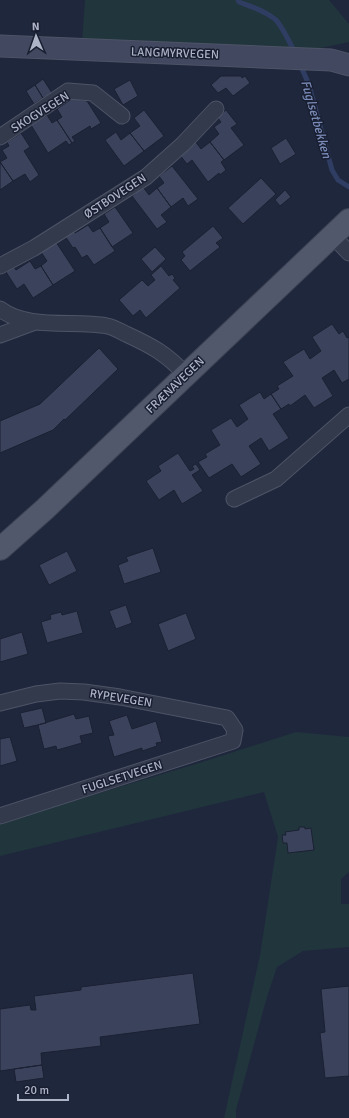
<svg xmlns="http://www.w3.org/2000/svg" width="349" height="1118" viewBox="0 0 349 1118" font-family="Signika,sans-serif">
<rect width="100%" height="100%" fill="#1f273c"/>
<path fill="#21353d" d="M85,0H329L349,24V42L263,60L82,41Z
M296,732L349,737V872L341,879V904H349V947L303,951L277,967L267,997L236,1110V1118H224L260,955L278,837L264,792L0,856V823L199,763Z"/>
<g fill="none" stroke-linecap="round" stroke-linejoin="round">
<path stroke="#2f3d63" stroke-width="5" d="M238,0L239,2C252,7 266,11 276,20C283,28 290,43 295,53
M300,64L309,85L332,170L338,180L349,187"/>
</g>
<path fill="#3b435c" stroke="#1b2133" d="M221,76H241L242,78L245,76L250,83L233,96L226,88L218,93L211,85Z
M43,79L52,93L43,98L35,85Z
M130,80L138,96L123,105L114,89Z
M35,85L43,98L34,104L26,91Z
M73,98L87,101L101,123L91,129L90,126L72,137L75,141L72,143L57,120L62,117L57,109Z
M144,110L164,136L144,151L130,133L140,126L134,118Z
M226,110L237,124L231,128L244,145L224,160L210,142L219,134L214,127L221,122L217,117Z
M47,115L52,123L57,120L72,143L69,145L66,141L48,153L31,125Z
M116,132L121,140L130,133L144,151L124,166L105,140Z
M21,133L30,147L24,151L39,175L30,182L25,174L13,181L0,162L7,158L2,150L9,146L7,142Z
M286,138L296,154L280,164L271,148Z
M195,141L201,149L210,142L224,160L221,162L226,170L220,175L219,173L208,182L192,160L187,164L179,154Z
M0,162L13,181L0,190Z
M172,166L198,199L188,206L183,198L171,207L157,188L164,183L159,176Z
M261,178L276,194L243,224L228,208Z
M143,187L149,195L157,188L171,207L161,215L167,222L157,229L132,196Z
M285,190L291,197L280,206L275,200Z
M115,207L133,233L112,247L100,228L109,222L104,214Z
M88,225L93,232L100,228L115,251L94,265L87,255L82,258L75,247L73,248L65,236L73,230L75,233Z
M213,226L223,238L216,243L220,247L190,271L181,260L185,256L182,252Z
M56,242L75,271L53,285L41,266L47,261L41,252Z
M155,247L166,259L152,272L141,259Z
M30,261L35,269L41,266L53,285L33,298L24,284L17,289L6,272L14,267L16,270Z
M161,266L169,276L172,274L175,278L173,280L180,288L146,318L140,310L133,316L119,300L142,280L148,286L155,280L151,275Z
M332,324L339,334L343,331L347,338L349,337V379L342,383L334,370L322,378L333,396L314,408L305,395L290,406L289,404L281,409L271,394L279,389L277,386L293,376L283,362L304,349L310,359L321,351L312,337Z
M99,348L118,369L65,420L64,419L53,430L0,453V421L40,404Z
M260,392L264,399L271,394L281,409L273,414L289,438L269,451L261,438L249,446L261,464L241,477L232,464L209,478L198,462L207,457L205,454L220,445L211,430L231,418L237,427L248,419L239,405Z
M178,453L190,471L194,469L192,466L196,464L200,470L192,475L203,491L182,504L174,490L159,500L146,481L161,471L158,466Z
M153,548L161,572L124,584L118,565L128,561L126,557Z
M67,551L77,571L49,585L39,565Z
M126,605L132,623L116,629L109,611Z
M77,611L83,633L47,643L41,622L51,619L50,615L61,612L62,615Z
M186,613L196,639L168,651L158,624Z
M22,632L28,654L0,662V639Z
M42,708L46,723L24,728L20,713Z
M74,714L76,719L89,716L93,733L80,736L82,743L57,750L56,746L44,749L38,725Z
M127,715L132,729L156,721L162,742L156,743L157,746L142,751V748L114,757L108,736L114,735L109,721Z
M10,737L17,761L0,766V739Z
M299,827H305V829L311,828L314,850L288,853L287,843H283L282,835H286L285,832L299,830Z
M193,973L200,1024L100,1037L101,1046L41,1053L42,1065L0,1071V1009L30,1005L31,1010H36L34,996L81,990V987Z
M349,986V1076L325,1078L320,1033L325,1032L321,989Z
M42,1065L44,1078L16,1082L14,1069Z"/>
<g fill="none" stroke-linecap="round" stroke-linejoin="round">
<g stroke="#4e5467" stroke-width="17">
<path id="street" d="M0,137L68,91L93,93L122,116
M333,236L349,253
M0,266L34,248L146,177L183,144L216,109
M0,309C27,330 75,320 107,326C113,327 120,331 126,334C152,346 167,354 186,375
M0,335L35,322
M234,499L276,479L349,415
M0,703L36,694L60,691L84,692L120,697L227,718L235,730L233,741L0,816"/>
</g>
<g stroke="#4e5467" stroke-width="23">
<path id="secondary" d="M0,46L331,60L349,65"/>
</g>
<g stroke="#3d4355" stroke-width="24">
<path id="primary" d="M0,549L45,509L349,220"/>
</g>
<use href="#street" stroke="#333a4c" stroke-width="15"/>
<use href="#secondary" stroke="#41485f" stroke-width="21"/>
<use href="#primary" stroke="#51586c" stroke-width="22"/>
</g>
<g text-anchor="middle" stroke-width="3" stroke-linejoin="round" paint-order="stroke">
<g font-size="12" fill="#aeb4c8" stroke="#191f31">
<text transform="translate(175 53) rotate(2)" y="4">LANGMYRVEGEN</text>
<text transform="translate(40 112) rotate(-32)" y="4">SKOGVEGEN</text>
<text transform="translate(115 196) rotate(-33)" y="4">ØSTBOVEGEN</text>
<text transform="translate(175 385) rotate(-44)" y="4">FRÆNAVEGEN</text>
<text transform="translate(121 698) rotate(9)" y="4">RYPEVEGEN</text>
<text transform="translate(122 777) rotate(-18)" y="4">FUGLSETVEGEN</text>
</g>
<g font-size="13" font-style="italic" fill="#7a8bb8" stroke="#191f31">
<text transform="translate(317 119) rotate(74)" y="5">Fuglsetbekken</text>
</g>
</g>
<g transform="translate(36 36) rotate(358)" stroke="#191f31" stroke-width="3" paint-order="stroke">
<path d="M0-3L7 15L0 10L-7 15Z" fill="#aeb4c8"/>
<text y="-6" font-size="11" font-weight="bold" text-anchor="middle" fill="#aeb4c8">N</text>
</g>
<path d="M18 1094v6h50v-6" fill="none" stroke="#aeb4c8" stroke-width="2"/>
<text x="24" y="1094" font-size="12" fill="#aeb4c8" stroke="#191f31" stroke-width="3" paint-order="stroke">20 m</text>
</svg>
